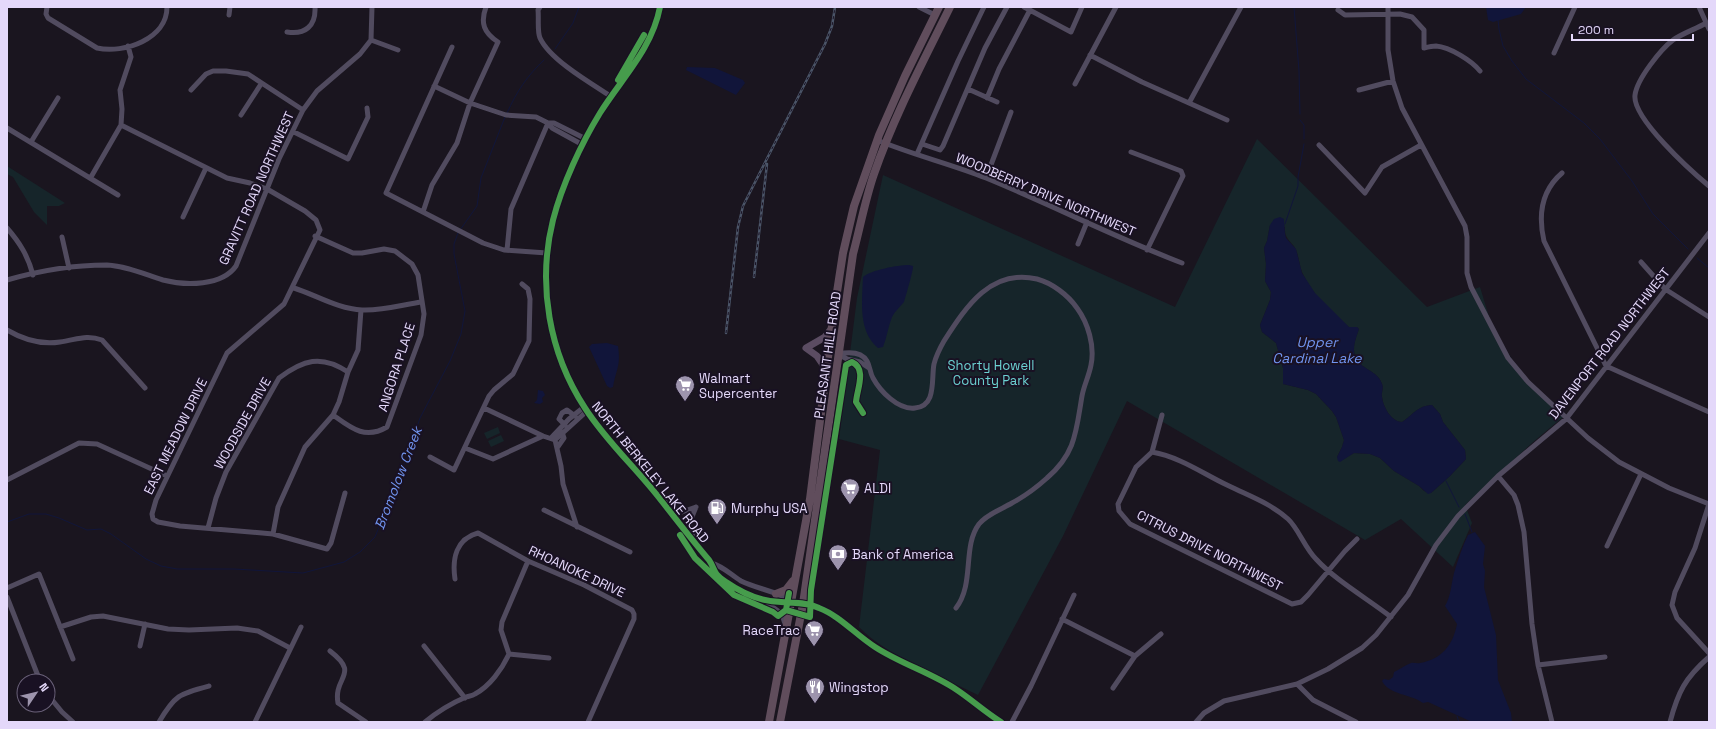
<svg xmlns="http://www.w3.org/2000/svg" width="1716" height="729" viewBox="0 0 1716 729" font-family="'Space Grotesk',sans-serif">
<rect width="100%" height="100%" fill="#1a151f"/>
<path fill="#16252a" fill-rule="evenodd" d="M1257,139L1427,307L1480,287L1493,330L1519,370L1563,417L1532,443L1465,505L1472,523L1453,567L1401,519L1365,540L1127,401L1063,536L978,695C940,676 888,657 859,627L880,450L839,439L857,298L883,175L1175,307ZM1270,225L1285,227C1284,238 1290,240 1295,248C1299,255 1299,265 1302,272C1311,294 1331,312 1349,327H1357L1359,329C1356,337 1352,347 1355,356C1360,370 1378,370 1382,384C1384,388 1381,393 1382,397C1383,406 1391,422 1402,422C1413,415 1417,406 1432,405L1440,414L1443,422L1465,450L1466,459L1450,476L1431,493L1424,491L1419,486L1394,471L1380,458L1370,454L1354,453L1340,461L1337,457L1342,447L1344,440L1336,417L1332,411L1316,394L1308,390L1283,384V368L1276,343L1262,332L1260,325L1270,300L1271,292L1265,281L1266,264L1264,248L1267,241Z
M7,166L65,203L59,206H47V225L34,212L13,177L7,174Z
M498,427L500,433L487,439L484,433Z
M501,435L504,441L491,447L488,441Z"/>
<path fill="#11153a" d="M1486,7H1526L1521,14L1493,22L1488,20Z
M687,67L715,68L743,80L745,83L736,95L686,70Z
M1280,217L1284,219L1285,233L1286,238L1296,249L1302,273L1315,293L1349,327H1357L1359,329C1356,338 1352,347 1355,356C1360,370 1378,370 1382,384C1384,388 1381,393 1382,397C1383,406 1391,422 1402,422C1413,415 1417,406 1432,405L1440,414L1443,422L1465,450L1466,459L1450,476L1431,493L1428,494L1419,486L1394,471L1380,458L1370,454L1354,453L1340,462L1338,461L1337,457L1342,447L1344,440L1336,417L1332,411L1316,394L1308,390L1283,384V368L1276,343L1262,332L1260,325L1270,300L1271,292L1265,281L1266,264L1264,248L1267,241L1270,225L1274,219Z
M909,265L913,266C914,268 905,299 904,302C900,307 895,311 892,317C888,327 887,337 883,347L878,348C858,331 862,302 863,277C871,270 898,265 909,265Z
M607,343L618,346C621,367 616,369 613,387L610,388L607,386L589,347L592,344Z
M538,390L543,391L545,395L542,398L543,402L540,404L534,403L537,400Z
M1475,532L1485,546L1483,564L1485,571L1484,587L1496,635L1498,680L1511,713L1512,722H1472L1428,702L1423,703C1411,694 1389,695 1382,681L1384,679L1389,680L1393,677L1394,672C1399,670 1405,665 1411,663C1414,662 1417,664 1420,663C1442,659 1453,645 1457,624L1445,606C1451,596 1451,585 1454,573C1458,560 1462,547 1468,535Z"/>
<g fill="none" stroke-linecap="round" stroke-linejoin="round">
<path stroke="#11153a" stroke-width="1" d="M1294,7L1299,71L1300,114
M1498,20L1499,29L1503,46L1512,61L1526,79L1584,123L1600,139L1632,181L1653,214L1688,249
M555,49L573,23L579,7
M507,113C517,91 527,76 544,60
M1300,120L1304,125V139
M1285,224L1298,186V177L1304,144
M460,230L477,206L481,178L505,117
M1697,258L1709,268
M1446,481L1459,507
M1465,514L1472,532
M7,522L29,514H46L59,518L87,530L101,529L111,534L146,559L161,566L177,569H234L303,573L344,562L360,552L375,537L404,465L420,418L450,361L461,334L465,311L454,254V244L458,233
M1457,716L1459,722"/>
<path stroke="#514b5f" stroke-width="5" d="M47,7L46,14L48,18L97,48C124,54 167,39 167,7
M540,7L538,10C539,18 537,31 540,38C550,60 592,84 612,97
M660,7C652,49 622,78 600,113C581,144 562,185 553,220C537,284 549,353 585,408C606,441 636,468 660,499C676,519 692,540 709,560C716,570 712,573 726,582C742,593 762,602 781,602C793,603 807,602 819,608C840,616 856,635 875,647C901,664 932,673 957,690C972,700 985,712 1001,722
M919,7L935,15
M1024,7L1071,32L1082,7
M1388,7V50L1393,81L1402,108L1465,226L1467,237V273L1471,287L1508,358L1528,382L1588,438L1619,462L1669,488L1709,504
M1699,7L1709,29
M1338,10L1345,15L1400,14L1412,17L1424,30V48C1428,47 1432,46 1436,46C1450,47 1472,61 1480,71
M229,15L230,7
M1706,23C1696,29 1683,33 1673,40C1661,49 1637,79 1635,95C1632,118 1691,171 1709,186
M287,32C305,35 316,26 315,7
M371,40L398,50
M452,47L386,193L483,243L504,250L547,253
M1554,53L1575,7
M1090,55L1142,82L1227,120
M1075,84L1116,7
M434,86L470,103L506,115L536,117L548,123H554L586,139
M968,89L997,102
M191,90L206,74L213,71H226L248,74L303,110
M1359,90L1393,81
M987,98L999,69L1030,10
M1189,103L1241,7
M241,115L261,84
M548,123L552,128L583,145
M121,125L227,178L250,183L267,189L305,211L316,220L320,230L284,304L227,353L156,500L152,514L153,519L158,522L180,526L273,534L327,549L331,543L345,493
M7,128L118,195
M294,132L348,159L368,117L367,108
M877,140C913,155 951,164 986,178C1052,205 1116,238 1182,263
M31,142L58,98
M922,144L940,150L943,146L985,48L1007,7
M1319,145L1365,193L1382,167L1421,145
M1131,152L1181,171L1183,176L1147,250
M917,154L958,61L984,7
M1562,173C1541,191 1538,215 1544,241L1606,366L1709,412
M91,177L121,125L122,109L120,90L131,57L128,46
M986,178L1011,112
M423,212L432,185L457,143L470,103L498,42C484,33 480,23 486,7
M183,217L206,168
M7,228C20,243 28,256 33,275
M315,236L353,253H362L384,249L395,251L412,264L418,275L424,314L421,335L387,427C365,440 351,428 333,415
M62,237L69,268
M1078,244L1087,222
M507,250L511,209L548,123
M1641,262L1665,289L1709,317
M7,280C38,271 74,265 107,265C126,266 144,274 163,280C186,286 222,286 236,266L279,159L303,110L317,91L360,54L371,40L372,7
M294,288C316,295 338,309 362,310C381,311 402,305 421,302
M7,330C24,340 41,345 60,342C76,340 86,334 102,340L145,388
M838,354C848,352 861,351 867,361C870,366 870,373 873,378C880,391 898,410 915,408C937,406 931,379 934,364C936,356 940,348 944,341C966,307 991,268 1037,279C1052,283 1068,295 1077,308C1088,323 1095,346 1091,365C1089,376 1084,385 1082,396C1076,431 1076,453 1047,478C1036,488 1025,496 1012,503C1002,509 987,514 979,524C962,547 975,583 956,608
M838,354L847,359L860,362L869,368
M484,408L543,436L555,440
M565,425L559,419L562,413L567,410L575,416
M551,438L569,419L584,407
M555,440L561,466L563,484L577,527
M555,440L587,411
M465,448L493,459L543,436
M557,448L564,438L562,432
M1152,452L1162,415
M430,457L454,470L489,396L494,390L513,374L529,341L530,299L528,289L522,284
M1498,476L1514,495L1518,505L1524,532L1532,624L1538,665L1552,722
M7,480L79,443L97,444L167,476
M665,502L674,509L682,512L696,507
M1709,504L1695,548L1675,592L1672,605L1677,618L1709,653
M544,510L630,552
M208,528L216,498L226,472L279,378C303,360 321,354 348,372
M273,534L278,507L305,447L333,415L339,402L348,372L358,350L361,310
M1357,539L1345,551L1308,595L1301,602L1292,604L1130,524L1119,511L1118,504L1136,467L1152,452C1180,457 1202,473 1227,485C1249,496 1270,503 1288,519C1298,528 1305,548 1316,559C1335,580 1368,599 1391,617
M695,544L689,524L696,507
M1607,546L1641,474
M711,563C723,566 731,575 741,581C757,589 777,591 791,601
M455,579C452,559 456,539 478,533L528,561L584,585L632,610L634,614V619L588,722
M7,588L39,574L73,659
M7,597L40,681
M766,602L782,614L785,624
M1062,619L1135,656
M60,627L91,617L103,616L168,629L189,630L237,628L258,631L290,648
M140,646L145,624
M424,646L465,698
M330,651C361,675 333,676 338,703L366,722
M509,654L549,658
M1538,665L1605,657
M1297,684L1313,700L1356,722
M1113,688L1135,656L1161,634
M48,695L62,712L73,722
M159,722C175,695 179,694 209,686
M255,722L301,627
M425,722C437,712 452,703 466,697C469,696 472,696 475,694C490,686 502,669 509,654L501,630L502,622L528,561
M1012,722L1031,686L1074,595
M1196,722L1204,713L1224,701L1297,684L1328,669L1362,648L1376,635L1408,595L1436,545L1458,516L1498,476L1566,419L1709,233
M1670,722C1678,692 1685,678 1709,657"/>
<path stroke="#5b4c62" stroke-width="7" d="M826,369L817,356L806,348L825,337L832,328"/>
<path stroke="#604d5c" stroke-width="8" d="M776,594L786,590L793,581
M769,722L810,499L833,318L843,253L854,206L879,135L905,76L939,7
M780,722L803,604L853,254C860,228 865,200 874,174C894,116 923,62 950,7"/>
<g stroke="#4b5568" stroke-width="2.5">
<path id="rail" d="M754,277L767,164
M726,333L738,227L743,206L825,44L832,26L835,7"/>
</g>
<use href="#rail" stroke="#191123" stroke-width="1" stroke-dasharray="3" stroke-linecap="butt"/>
<g stroke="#191123" stroke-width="8">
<path id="cycleway" d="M660,7C652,49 622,78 600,113C581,144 562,185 553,220C537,284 549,353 585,408C606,441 636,468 660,499C676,519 692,540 709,560C716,570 712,573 726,582C742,593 762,602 781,602C793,603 807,602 819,608C840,616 856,635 875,647C901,664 932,673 957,690C972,700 985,712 1001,722
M618,80L644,35
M680,535L695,558L734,595L773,612L778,616L786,610L789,593
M786,610L810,617L811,590L846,365L852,362C867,369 857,389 856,402L863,413"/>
</g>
<use href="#cycleway" stroke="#469c4c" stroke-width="6"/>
</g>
<defs>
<g id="supermarket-pin" transform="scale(1)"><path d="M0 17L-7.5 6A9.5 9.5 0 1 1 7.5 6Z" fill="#9d94ad" stroke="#191123"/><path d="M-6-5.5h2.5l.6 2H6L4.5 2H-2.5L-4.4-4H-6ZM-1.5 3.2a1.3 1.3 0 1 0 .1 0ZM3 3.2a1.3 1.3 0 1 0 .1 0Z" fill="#fff"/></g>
<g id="fuel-pin" transform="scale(1)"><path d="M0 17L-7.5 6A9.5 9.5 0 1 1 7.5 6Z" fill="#9d94ad" stroke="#191123"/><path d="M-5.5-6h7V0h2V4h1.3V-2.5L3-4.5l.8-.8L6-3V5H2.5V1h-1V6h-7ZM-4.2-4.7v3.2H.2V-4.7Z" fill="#fff"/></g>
<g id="bank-pin" transform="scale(1)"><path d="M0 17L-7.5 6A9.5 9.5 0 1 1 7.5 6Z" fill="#9d94ad" stroke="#191123"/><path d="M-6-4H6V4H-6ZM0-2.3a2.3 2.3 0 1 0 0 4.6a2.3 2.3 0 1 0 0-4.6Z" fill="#fff"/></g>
<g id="restaurant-pin" transform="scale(1)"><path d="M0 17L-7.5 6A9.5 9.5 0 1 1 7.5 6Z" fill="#9d94ad" stroke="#191123"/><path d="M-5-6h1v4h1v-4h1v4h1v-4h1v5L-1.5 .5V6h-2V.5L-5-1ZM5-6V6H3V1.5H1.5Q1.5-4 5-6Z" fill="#fff"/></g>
</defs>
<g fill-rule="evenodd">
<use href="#supermarket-pin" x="685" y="385"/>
<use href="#supermarket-pin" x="850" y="488"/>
<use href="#fuel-pin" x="717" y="508"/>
<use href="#bank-pin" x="838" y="554"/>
<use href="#supermarket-pin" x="814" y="630"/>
<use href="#restaurant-pin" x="815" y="687"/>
</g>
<g text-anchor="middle" stroke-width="4" stroke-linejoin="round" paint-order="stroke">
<g font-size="13" fill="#e4d8fa" stroke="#191123">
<text transform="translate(256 188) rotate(-66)" y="5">GRAVITT ROAD NORTHWEST</text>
<text transform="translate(1046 194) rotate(23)" y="5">WOODBERRY DRIVE NORTHWEST</text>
<text transform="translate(1609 343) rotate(-52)" y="5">DAVENPORT ROAD NORTHWEST</text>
<text transform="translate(827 355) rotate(-82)" y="5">PLEASANT HILL ROAD</text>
<text transform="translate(396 367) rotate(-72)" y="5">ANGORA PLACE</text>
<text transform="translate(242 423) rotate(-61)" y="5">WOODSIDE DRIVE</text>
<text transform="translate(175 436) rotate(-64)" y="5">EAST MEADOW DRIVE</text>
<text transform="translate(651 472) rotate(51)" y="5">NORTH BERKELEY LAKE ROAD</text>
<text transform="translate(1210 550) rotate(27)" y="5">CITRUS DRIVE NORTHWEST</text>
<text transform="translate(577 571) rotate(25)" y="5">RHOANOKE DRIVE</text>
</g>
<g font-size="13" fill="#6cd2d2" stroke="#191123">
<text x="991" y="370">Shorty Howell<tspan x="991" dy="15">County Park</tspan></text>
</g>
<g font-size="13" fill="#e4d8fa" stroke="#191123" text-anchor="start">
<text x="699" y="383">Walmart<tspan x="699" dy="15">Supercenter</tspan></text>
<text x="864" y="493">ALDI</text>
<text x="731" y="513">Murphy USA</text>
<text x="852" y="559">Bank of America</text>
<text x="800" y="635" text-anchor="end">RaceTrac</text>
<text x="829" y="692">Wingstop</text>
</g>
<g font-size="14" font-style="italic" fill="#7194ef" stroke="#191123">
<text x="1317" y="347">Upper<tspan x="1317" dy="16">Cardinal Lake</tspan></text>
<text transform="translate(398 478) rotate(-69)" y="5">Bromolow Creek</text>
</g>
</g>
<rect width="1716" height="729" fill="none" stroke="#e4d8fa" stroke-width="16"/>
<g transform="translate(36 693) rotate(55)"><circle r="19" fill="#191123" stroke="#6a6179"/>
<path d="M0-3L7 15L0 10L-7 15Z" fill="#9d94ad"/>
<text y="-6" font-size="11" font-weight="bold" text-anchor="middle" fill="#e4d8fa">N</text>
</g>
<path d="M1572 34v6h121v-6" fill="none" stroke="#e4d8fa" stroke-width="2"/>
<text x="1578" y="34" font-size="12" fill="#e4d8fa" stroke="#191123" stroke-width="3" paint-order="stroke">200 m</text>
</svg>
